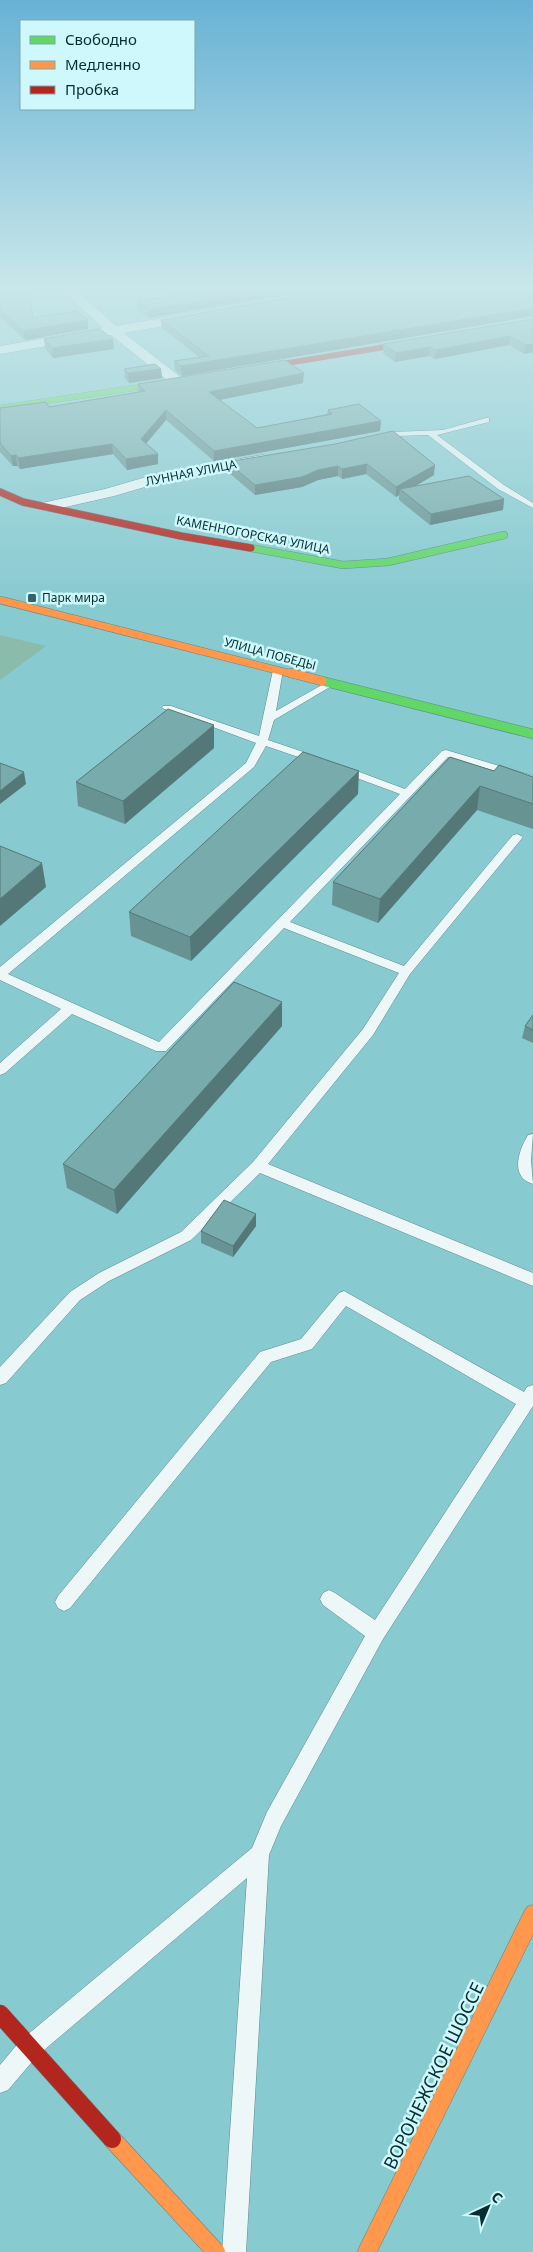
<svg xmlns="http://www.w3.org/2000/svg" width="533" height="2252" viewBox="0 0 533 2252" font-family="'Noto Sans',sans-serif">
<rect width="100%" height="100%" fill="#87cad0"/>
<path fill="#8bbbab" d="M0,635L46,646L0,680Z"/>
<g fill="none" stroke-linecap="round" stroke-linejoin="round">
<g stroke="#5e898c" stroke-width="1">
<path id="lane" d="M486,418H489V422L437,435L504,485L533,503V508L498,489L428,435L395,436L391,434L395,432L443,430Z
M278,667L283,670L276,711L327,682L330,681L335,684L274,720L268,740L321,758V762H313L266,746L254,767L8,974L159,1042L400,794L338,771V767H346L405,789L442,751L446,750L533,776V782L448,757L290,922L404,966L513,835L517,834L523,837L410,974L373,1035L268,1164L533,1273V1286L260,1173L191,1240L109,1281L80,1300L6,1383L0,1385V1367L70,1292L99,1273L181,1232L253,1162L363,1029L399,973L284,928L166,1051H156L72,1014L5,1073L0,1075V1063L61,1009L0,980V967L246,763L256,743L162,708L163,706H171L259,736L273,670Z
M533,1134L531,1160L533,1184C509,1177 519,1150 528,1135Z
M344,1291L524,1392L527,1387L533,1385V1406L383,1639L281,1826L269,1855L246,2252H222L247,1878L37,2056L8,2090L0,2093V2065L21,2040L252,1848L267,1812L365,1636L323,1605L320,1599L323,1593L329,1590L335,1593L375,1620L516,1404L346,1306L312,1349L271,1362L70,1608L64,1611L58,1608L55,1602L58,1596L260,1352L301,1339L339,1293Z"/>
</g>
<g stroke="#5e898c" stroke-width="1">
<path id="street" d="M58,286H71L116,326L198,312L203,313L204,316L203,319L198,320L124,333L183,379L185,382L183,385H173L111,335L0,354V346L103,328Z
M263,455L268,457L271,460L268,463L162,482L114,496L48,511L42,509L40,506L42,503L105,489L160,473Z"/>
</g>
<g stroke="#5e898c" stroke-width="6">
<path id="fast-far2" d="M0,408L174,382"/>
</g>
<g stroke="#5e898c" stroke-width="8">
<path id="fast-far1" d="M251,548L343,565L388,562L504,535"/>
</g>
<g stroke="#5e898c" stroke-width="10">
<path id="fast" d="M322,681L533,734"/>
</g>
<g stroke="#5e898c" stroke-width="8">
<path id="slow-far2" d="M0,600L296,675"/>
</g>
<g stroke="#5e898c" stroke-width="10">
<path id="slow-far1" d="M291,673L322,681"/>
</g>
<g stroke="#5e898c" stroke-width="19">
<path id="slow" d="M112,2139L216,2252
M367,2252L533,1914"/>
</g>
<g stroke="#5e898c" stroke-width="6">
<path id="jam-far2" d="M251,369L421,341"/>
</g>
<g stroke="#5e898c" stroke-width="8">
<path id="jam-far1" d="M0,492L23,502L181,536L251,548"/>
</g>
<g stroke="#5e898c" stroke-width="19">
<path id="jam" d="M0,2014L112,2139"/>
</g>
<use href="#lane" fill="#edf7f8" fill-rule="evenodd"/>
<use href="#street" fill="#edf7f8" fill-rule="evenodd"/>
<use href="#fast-far2" stroke="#63d668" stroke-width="5.5"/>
<use href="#fast-far1" stroke="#63d668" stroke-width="7"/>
<use href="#fast" stroke="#63d668" stroke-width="9"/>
<use href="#slow-far2" stroke="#ff974d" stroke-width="7"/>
<use href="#slow-far1" stroke="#ff974d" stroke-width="9"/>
<use href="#slow" stroke="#ff974d" stroke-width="18"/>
<use href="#jam-far2" stroke="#b3261e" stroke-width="5.5"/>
<use href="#jam-far1" stroke="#b3261e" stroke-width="7"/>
<use href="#jam" stroke="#b3261e" stroke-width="18"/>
</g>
<path fill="#679393" d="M0,286L33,318L88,329L25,340L0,317Z
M246,286L149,318L138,310L137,301Z
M533,286V316L182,376L175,370L174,361L199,357L162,328L161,320Z
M533,319V352L524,354L509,345L435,359L429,356L395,362L383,353V344Z
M44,339H113L114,349L53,358L45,348Z
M124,369H161L162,378L129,383L125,378Z
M303,383L219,400L257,428L327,414L328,410L381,421L380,431L214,461L166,420L146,444L158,454V464L127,470L113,454L20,469L17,466H13L0,452V408L49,407L139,392L138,384Z
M335,444L434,475L414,486L504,499L503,510L430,525L399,500V495L396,497L366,474L342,479L338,476L318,480L302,487L255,495L228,472L227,462Z
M214,748L125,824L78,806L76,782Z
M494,771L533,777V829L477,810L378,923L332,905L333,882Z
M358,794L191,961L131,936L129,912Z
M533,1015V1043L522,1038L525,1026Z
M282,1026L117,1214L67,1188L63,1164Z
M256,1214V1226L233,1257L201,1243V1231Z"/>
<path fill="#547878" d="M290,286H340L149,318V310Z
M533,308V316L182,376L181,366Z
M88,320V329L25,340L23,331Z
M510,336L509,345L435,359L436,350Z
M113,339L114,349L53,358L52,348Z
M533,344V352L524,354L525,345Z
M430,347L429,356L395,362L396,353Z
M161,369L162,378L129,383L128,373Z
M304,373L303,383L209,402V392Z
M166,410V420L141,449V439Z
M381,421L380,431L214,461V451Z
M112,444L113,454L20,469L18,458Z
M158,454V464L127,470L126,459Z
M16,455L17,466H13L11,456Z
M367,464L366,474L342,479V469Z
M435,465L434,475L404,493L400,489L399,495L396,497V487Z
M338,466V476L318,480L302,487L255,495V485L318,470Z
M504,499L503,510L430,525L431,514Z
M214,725V748L125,824L123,801Z
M359,771L358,794L191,961L190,937Z
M24,772L26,784L0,804V791Z
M480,786L477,810L378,923L380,899Z
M42,863L46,887L0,926V899Z
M282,1002V1026L117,1214L114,1190Z
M256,1214V1226L233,1257V1246Z"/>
<path fill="#78abab" stroke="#547878" d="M0,286H28L33,318L76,311L88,320L23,331L0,309Z
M246,286H290L149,310L137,301Z
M357,286H533V308L181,366L174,361L209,356L161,320Z
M533,319V344L525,345L510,336L436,350L430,347L396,353L383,344Z
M100,329L113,339L52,348L44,339Z
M285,360L304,373L209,392L257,428L332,414L328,410L359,404L381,421L214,451L166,410L141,439L158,454L126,459L112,444L18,458L16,455L11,456L0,443V408L46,402L49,407L145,391L138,384Z
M155,364L161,369L128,373L124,369Z
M393,431L435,465L396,487L367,464L342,469L338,466L318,470L302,477L255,485L227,462L335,444Z
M469,476L504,499L431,514L400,489Z
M168,709L214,725L123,801L76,782Z
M303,752L359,771L190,937L129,912Z
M450,757L494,771L499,765L533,777V804L480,786L380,899L333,882Z
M0,763L24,772L0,791Z
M0,846L42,863L0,899Z
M234,982L282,1002L114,1190L63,1164Z
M533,1015V1030L525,1026Z
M224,1200L256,1214L233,1246L201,1231Z"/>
<linearGradient id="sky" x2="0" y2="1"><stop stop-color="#68b2d5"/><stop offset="0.48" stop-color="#c9e7ea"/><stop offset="1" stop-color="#c9e7ea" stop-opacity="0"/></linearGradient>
<rect width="533" height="601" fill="url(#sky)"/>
<rect fill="#326569" stroke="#cef8fc" stroke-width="2" x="27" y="593" width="10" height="10" rx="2.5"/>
<g text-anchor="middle" stroke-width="5" stroke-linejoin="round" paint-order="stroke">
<g font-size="12" fill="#042e31" stroke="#cef8fc">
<text transform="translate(191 473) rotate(-11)" y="4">ЛУННАЯ УЛИЦА</text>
<text transform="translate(253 535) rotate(11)" y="4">КАМЕННОГОРСКАЯ УЛИЦА</text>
<text transform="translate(270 654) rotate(15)" y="4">УЛИЦА ПОБЕДЫ</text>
</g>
<g font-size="12" fill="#042e31" stroke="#cef8fc" text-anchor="start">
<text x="42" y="602">Парк мира</text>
</g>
<g font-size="18" fill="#042e31" stroke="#cef8fc">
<text transform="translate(434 2076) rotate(-64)" y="6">ВОРОНЕЖСКОЕ ШОССЕ</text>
</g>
</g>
<rect x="20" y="20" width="175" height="90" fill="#cef8fc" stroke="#7da7ab"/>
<rect x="30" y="36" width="25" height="8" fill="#63d668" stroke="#7da7ab"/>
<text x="65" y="45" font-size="15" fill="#042e31">Свободно</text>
<rect x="30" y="61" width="25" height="8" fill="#ff974d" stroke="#7da7ab"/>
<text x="65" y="70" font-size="15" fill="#042e31">Медленно</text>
<rect x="30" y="86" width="25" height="8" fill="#b3261e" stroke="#7da7ab"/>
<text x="65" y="95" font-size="15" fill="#042e31">Пробка</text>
<g transform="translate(488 2207) rotate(44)" stroke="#cef8fc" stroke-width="4" paint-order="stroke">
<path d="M0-4L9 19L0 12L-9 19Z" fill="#042e31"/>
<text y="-8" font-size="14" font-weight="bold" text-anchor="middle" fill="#042e31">С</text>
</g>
</svg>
